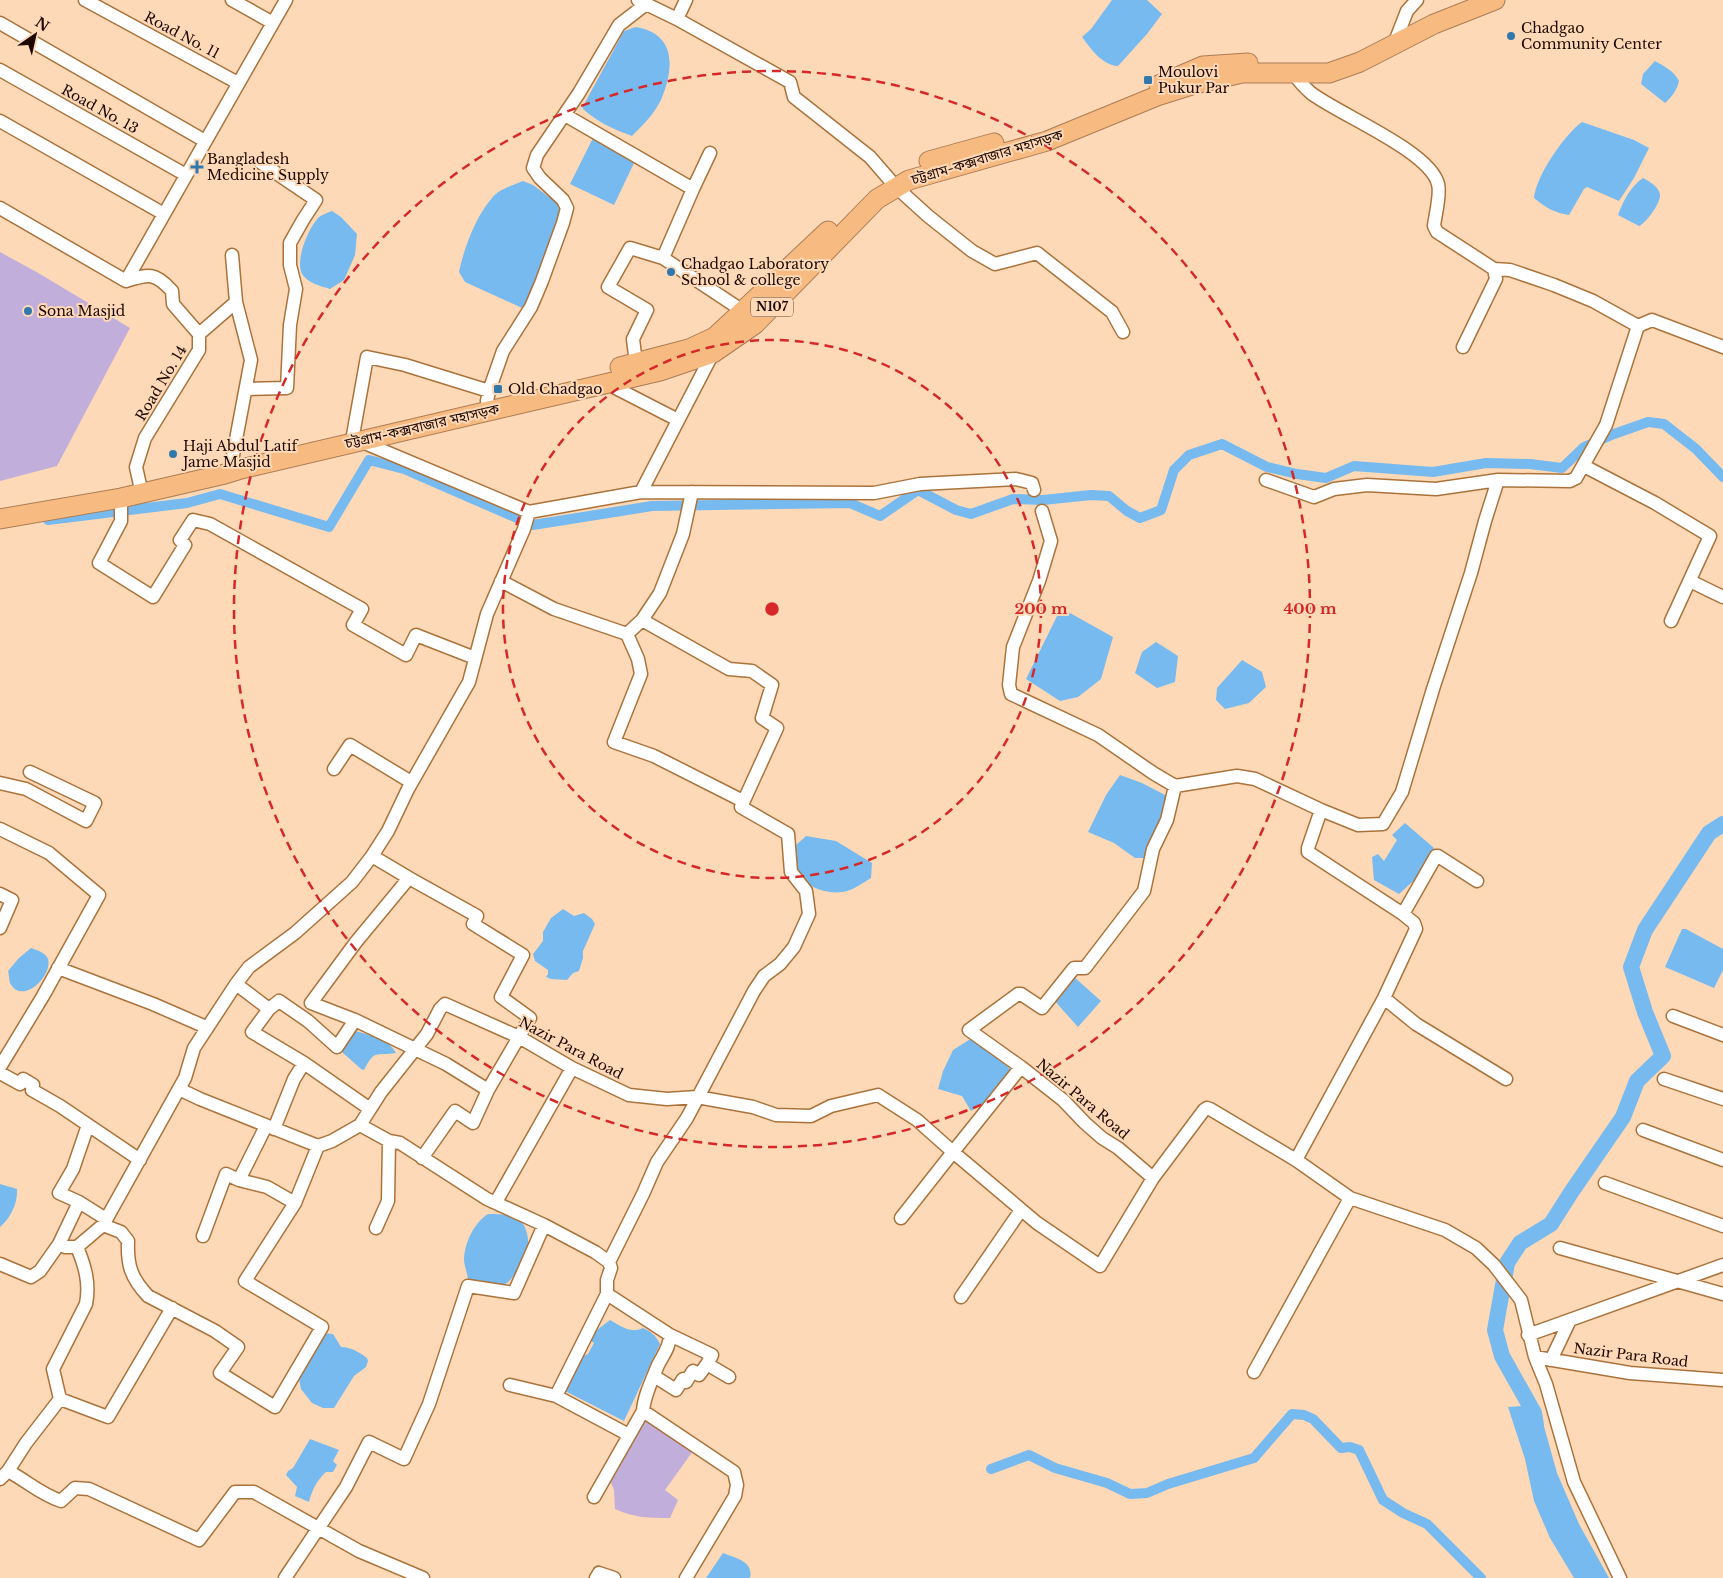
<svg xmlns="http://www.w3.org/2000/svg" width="1723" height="1578" viewBox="0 0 1723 1578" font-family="'Libre Baskerville','Noto Sans Bengali',serif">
<rect width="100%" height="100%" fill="#fed9b8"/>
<path fill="#c1aedb" d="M0,252L40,274L130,328L57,466L0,481Z
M645,1418L693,1451L665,1490L678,1500L670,1518C649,1518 635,1518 615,1509L614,1490L609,1478Z"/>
<path fill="#76baf0" d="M1112,0H1147L1162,14L1147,34L1118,66C1102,65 1091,49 1082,37L1091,29Z
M636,27C677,34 674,69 661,100C654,114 643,125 632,136C613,129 597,122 582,108L624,31Z
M1655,61C1664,66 1674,71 1679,81C1677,90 1672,97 1665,103L1641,84L1643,74Z
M1582,122L1634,140L1649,148L1634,178L1619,201L1587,187L1584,189L1569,215C1554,213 1545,207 1534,198C1536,176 1564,135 1582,122Z
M593,138L634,163L614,205L570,184Z
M1643,178C1650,182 1658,186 1660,194C1661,203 1646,223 1639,226L1618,215C1623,201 1631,186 1643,178Z
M523,181L533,185L560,205L561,212L528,299L522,308L465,282L459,272C464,248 476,216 492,198C499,189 512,186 523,181Z
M332,211L341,217L357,234L355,255L344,280L330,289C320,286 308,283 302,274C295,260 308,229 318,218C321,215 327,213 332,211Z
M1061,608L1113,637L1101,679L1078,697L1060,701L1026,679Z
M1156,642L1178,656L1175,682L1157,688L1135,673L1142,652Z
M1242,660L1262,672L1266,687L1249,703L1225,709L1216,700L1217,688Z
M1120,775L1142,783L1167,796L1164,816L1145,858H1135L1114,843L1088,832L1106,795Z
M1405,823L1434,848L1421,874L1399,894L1374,880L1372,857L1378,854L1384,861L1397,840L1392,835Z
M806,836L836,841L872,863L871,878C864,882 855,889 847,891C827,896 810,887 795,876V846Z
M563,909L574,916L584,913L592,919L595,924L583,951V958L579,971L573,973L567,980L551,979L546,977L548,974V970L535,961L533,954L543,941V932L551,918Z
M1682,929H1686L1723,949V970L1714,988L1665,967Z
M31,948C37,950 46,953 48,959C53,976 22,1006 10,983C9,980 9,974 8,971L19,958Z
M1073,976L1101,1001L1078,1027L1053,999Z
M356,1031C371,1036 388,1038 396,1053C375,1056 375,1049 364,1070L361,1069L343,1053L341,1047L347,1038Z
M972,1038L1013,1071L987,1101L971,1111L962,1096L938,1089L943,1071L953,1050Z
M0,1184L17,1189C18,1202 11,1218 0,1227Z
M488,1214C499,1214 510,1214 519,1220C525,1223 529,1237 528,1244C527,1254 513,1284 502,1285C492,1287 477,1283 468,1279C467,1272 464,1265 464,1259C465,1242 474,1223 488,1214Z
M610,1320C621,1326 630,1334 643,1328C652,1332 656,1336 660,1344L624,1421L565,1391L581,1357L588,1354L594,1343L590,1340L597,1330Z
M321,1333L333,1334L341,1347C351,1347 359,1352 367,1358L368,1361L366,1367L354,1376L334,1408H323L312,1403L301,1389L299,1379L298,1373Z
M1538,1405L1557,1473L1579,1524L1609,1578H1574L1550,1538L1534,1501L1525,1459L1508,1407Z
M310,1439L339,1450L333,1461L337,1465L333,1472H326C317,1480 312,1490 309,1502L295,1496L297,1487L286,1475L288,1471L293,1468Z
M723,1553C735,1558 754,1561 750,1578H706Z"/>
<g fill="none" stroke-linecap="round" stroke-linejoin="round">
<path stroke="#76baf0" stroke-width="10" d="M48,520L187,503L220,494L329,527L369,460L404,469L533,525L652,506L850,503L880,516L918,490L956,510L971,514L1013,499L1043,500L1091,495L1109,496L1127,511L1140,518L1161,510L1174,470L1189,455L1222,444L1267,467L1297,474L1326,478L1354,466L1433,472L1486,463L1530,464L1562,468L1584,447L1614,434L1648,422L1664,424L1696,449L1723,477
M991,1469L1029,1455L1055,1468L1107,1483L1130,1494L1147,1493L1168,1484L1254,1458L1292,1414L1304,1415L1313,1419L1341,1448L1350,1447L1359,1450L1383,1500L1403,1513L1427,1524L1481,1578"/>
<path stroke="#76baf0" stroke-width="16" d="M1536,1425L1534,1413L1502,1356L1495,1330L1507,1263L1520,1243L1551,1224L1572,1191L1623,1117L1637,1081L1663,1056L1645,1012L1631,967L1645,930L1709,833L1723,824"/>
<g stroke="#ab733b" stroke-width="15">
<path id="minor" d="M85,0L238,83
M232,0L273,23
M638,0L677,19L790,82L794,97L870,157L896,187L928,216L972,251L995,264L1037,253L1112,312L1123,332
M677,19L686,0
M0,23L205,141
M1393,47L1407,11L1417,0
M0,70L186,175
M1293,73C1298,80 1304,87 1311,93C1338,114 1430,151 1438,184C1441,194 1435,216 1434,226L1437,232L1494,269L1510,270L1554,285L1593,301L1638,326
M565,115L693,189L663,258L743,311
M0,121L164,214
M693,189L710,153
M0,208L126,281C149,274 155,272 172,291L173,304L199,334V350L145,438L136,467L140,485
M126,281L286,0
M199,334L236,302
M1463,347L1496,279L1494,269
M636,363L633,339L647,310L608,287L630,248L663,258
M606,383L678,420
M246,389L287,388L290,325L296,289L290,265V243L303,220L316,200L260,162
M487,401L489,391L503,351L531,307L542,281L563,223L567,208L563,200L540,178L533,168L537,155L579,93L619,25L646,4
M353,435L367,357L405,365L489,391
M360,441L529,512L641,492L874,493L920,484L1016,479L1032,483L1034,490
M231,466L251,360L236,302L232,255
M1584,466L1655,503L1710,536L1671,621
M1266,480L1314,497L1334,489L1367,485L1436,489L1498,480L1485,521L1471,573L1433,689L1402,792L1383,824L1358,825L1321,810
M1498,480L1570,481L1576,478L1606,425L1638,326L1652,320L1723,347
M641,492L713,353
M121,498V521L99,563L153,597L185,545L180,540L193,520L210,524L362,609L353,625L406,655L416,635L475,658
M1042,511L1051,541L1039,581L1013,647L1009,685L1011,694L1098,735L1153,773L1175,786L1237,776L1255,779L1321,810L1308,848V852L1403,914L1414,923L1416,929L1384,998L1296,1160
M501,581L554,609L627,634L642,620L729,669L752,671L772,685L762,718L777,728L741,807L788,834L791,872L806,891L809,914L794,947L780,964L764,976L754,991L687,1118L657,1162L643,1194L609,1262
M1690,581L1723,597
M642,620L660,593L683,534L692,492
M627,634L638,659L641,674L614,742L654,756L743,801
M334,769L350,745L411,782
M0,783L26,789L86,821L95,803L30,772
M0,829L49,853L99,895L43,996L0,1067
M0,894L12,900L0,928
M1403,914L1436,856H1438L1477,881
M58,968L153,1004L206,1027
M236,984L269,1009L279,1001L308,1021L337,1047L355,1020L446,1064L488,1090L530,1018L501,997L523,955L473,924L477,916L409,878
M1384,998L1416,1024L1506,1079
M269,1009L252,1032L304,1063L294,1079L274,1129
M1673,1016L1723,1035
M355,1020L311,1003L356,942L409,878L372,856
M304,1063L370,1109
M1021,1067L969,1030L1018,994H1021L1042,1008L1074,968H1085L1144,891L1153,849L1167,820L1175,786
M0,1073L20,1084L23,1079L33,1085L32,1090L60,1106L140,1160
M1664,1079L1723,1099
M179,1089L200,1099L318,1146L332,1141L360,1125L381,1092L427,1034L440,1009L445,1004L519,1037L572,1068L629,1095L667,1099L697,1097L753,1107L776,1115L811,1116L831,1106L878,1095L917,1120L953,1152L1021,1067L1063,1100L1085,1123L1102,1138L1118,1148L1153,1178
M360,1125L389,1141L400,1143L487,1199L544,1225L595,1252L609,1262L611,1268L607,1280V1294L670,1335C670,1347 663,1355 658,1365C652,1380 644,1396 643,1411L734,1472L737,1485L735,1496L686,1578
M1643,1130L1723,1160
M422,1158L455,1111L473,1123L488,1090
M239,1180L267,1187L295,1203
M1605,1183L1723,1226
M79,1202L59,1193L73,1169L88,1125
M496,1202L572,1068
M901,1218L953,1152L1037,1223L1100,1266L1153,1178L1204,1110L1207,1108L1210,1109L1296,1160L1350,1198L1445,1230L1476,1248L1494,1265L1521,1300L1535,1357L1546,1384L1574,1482L1620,1578
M103,1225L121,1232L128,1241C127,1265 131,1278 148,1296L215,1331L238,1347L220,1373L275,1407L322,1327L245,1281L295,1203L318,1146
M376,1228L388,1201L389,1141
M203,1236L226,1174L239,1180L266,1126
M59,1244L79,1202L106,1219
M1560,1248L1723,1294
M0,1264L31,1277L40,1271L59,1244L65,1247H77
M607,1294L556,1396L629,1435
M961,1297L1021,1210
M670,1335L712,1355L707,1364
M1528,1335L1723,1265
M1535,1357L1630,1373L1723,1380
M1551,1360L1570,1320
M1254,1372L1350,1198
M654,1376L676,1390L683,1379L686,1382L693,1371L699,1375L707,1364L729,1377
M510,1385L556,1396
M60,1399L108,1417L172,1308
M8,1471L26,1443L60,1399L53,1369L86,1304C90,1283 85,1266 77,1247L103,1225L185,1078L194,1048L236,984L249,967L295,933L352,882L372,856L388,831L408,789L469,682L487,614L524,529L529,512
M0,1479L8,1471C27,1481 40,1494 61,1501L75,1488L89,1489L199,1540L235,1492H254L359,1551L423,1578
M594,1497L643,1411
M285,1578L346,1487L369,1442L404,1459L429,1404L468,1286L514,1293L544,1225
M596,1578L599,1573L614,1578"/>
</g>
<g stroke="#ab7c54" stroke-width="21">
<path id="highway" d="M1159,85L1203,66L1248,63
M929,161L994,143
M620,367L689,349L715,337L828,231
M0,519L121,498L225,474L241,469L660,371L713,353L755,324L877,199L909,180L1047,141L1157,96L1195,84L1242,73H1329L1360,62L1434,24L1495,0"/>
</g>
<use href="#minor" stroke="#fff" stroke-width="12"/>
<use href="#highway" stroke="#f7bb82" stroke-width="19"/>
</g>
<g fill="none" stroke="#d62828" stroke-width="2.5" stroke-dasharray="9 6">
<circle cx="772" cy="609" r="269"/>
<circle cx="772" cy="609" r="538"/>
</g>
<g fill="#3178ad" stroke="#fed9b8" stroke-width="2">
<circle cx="1511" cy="36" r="5"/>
<rect x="1143" y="75" width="10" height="10" rx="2.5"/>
<path d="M194.5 159.5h5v5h5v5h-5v5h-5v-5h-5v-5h5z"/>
<circle cx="671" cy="272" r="5"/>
<circle cx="28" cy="311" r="5"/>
<rect x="493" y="384" width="10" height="10" rx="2.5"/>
<circle cx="173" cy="454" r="5"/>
</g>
<g text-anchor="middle" stroke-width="4" stroke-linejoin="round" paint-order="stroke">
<rect fill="#fed9b8" stroke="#604737" stroke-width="1" x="751" y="297.5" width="42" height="19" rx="4"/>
<g font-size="12" font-weight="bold" fill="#1d0800">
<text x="772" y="311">N107</text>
</g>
<g font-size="14" fill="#1d0800" stroke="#fed9b8" text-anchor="start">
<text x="1521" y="33">Chadgao<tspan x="1521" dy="16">Community Center</tspan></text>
<text x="1158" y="77">Moulovi<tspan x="1158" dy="16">Pukur Par</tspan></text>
<text x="207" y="164">Bangladesh<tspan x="207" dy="16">Medicine Supply</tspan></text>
<text x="681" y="269">Chadgao Laboratory<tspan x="681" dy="16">School &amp; college</tspan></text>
<text x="38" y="316">Sona Masjid</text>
<text x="508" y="394">Old Chadgao</text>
<text x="183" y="451">Haji Abdul Latif<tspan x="183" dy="16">Jame Masjid</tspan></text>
</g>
<g font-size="14" fill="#1d0800" stroke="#fed9b8">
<text transform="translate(182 35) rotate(28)" y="5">Road No. 11</text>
<text transform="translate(100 109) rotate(29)" y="5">Road No. 13</text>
<text transform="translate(987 157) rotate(-17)" y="5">চট্টগ্রাম-কক্সবাজার মহাসড়ক</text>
<text transform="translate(161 383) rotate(-59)" y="5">Road No. 14</text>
<text transform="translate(422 426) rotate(-13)" y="5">চট্টগ্রাম-কক্সবাজার মহাসড়ক</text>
<text transform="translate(571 1048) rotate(28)" y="5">Nazir Para Road</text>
<text transform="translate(1083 1099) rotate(40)" y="5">Nazir Para Road</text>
<text transform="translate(1631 1355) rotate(7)" y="5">Nazir Para Road</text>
</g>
</g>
<circle cx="772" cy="609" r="8" fill="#d62828" stroke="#fed9b8" stroke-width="2.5"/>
<g font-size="15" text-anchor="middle" font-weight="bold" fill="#d62828" stroke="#fed9b8" stroke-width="4" stroke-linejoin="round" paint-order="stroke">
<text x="1041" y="614">200 m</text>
<text x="1310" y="614">400 m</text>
</g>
<g transform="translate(35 35) rotate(34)" stroke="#fed9b8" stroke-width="4" paint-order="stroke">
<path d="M0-4L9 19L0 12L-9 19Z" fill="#1d0800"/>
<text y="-8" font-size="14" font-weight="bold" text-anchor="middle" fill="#1d0800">N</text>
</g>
</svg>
